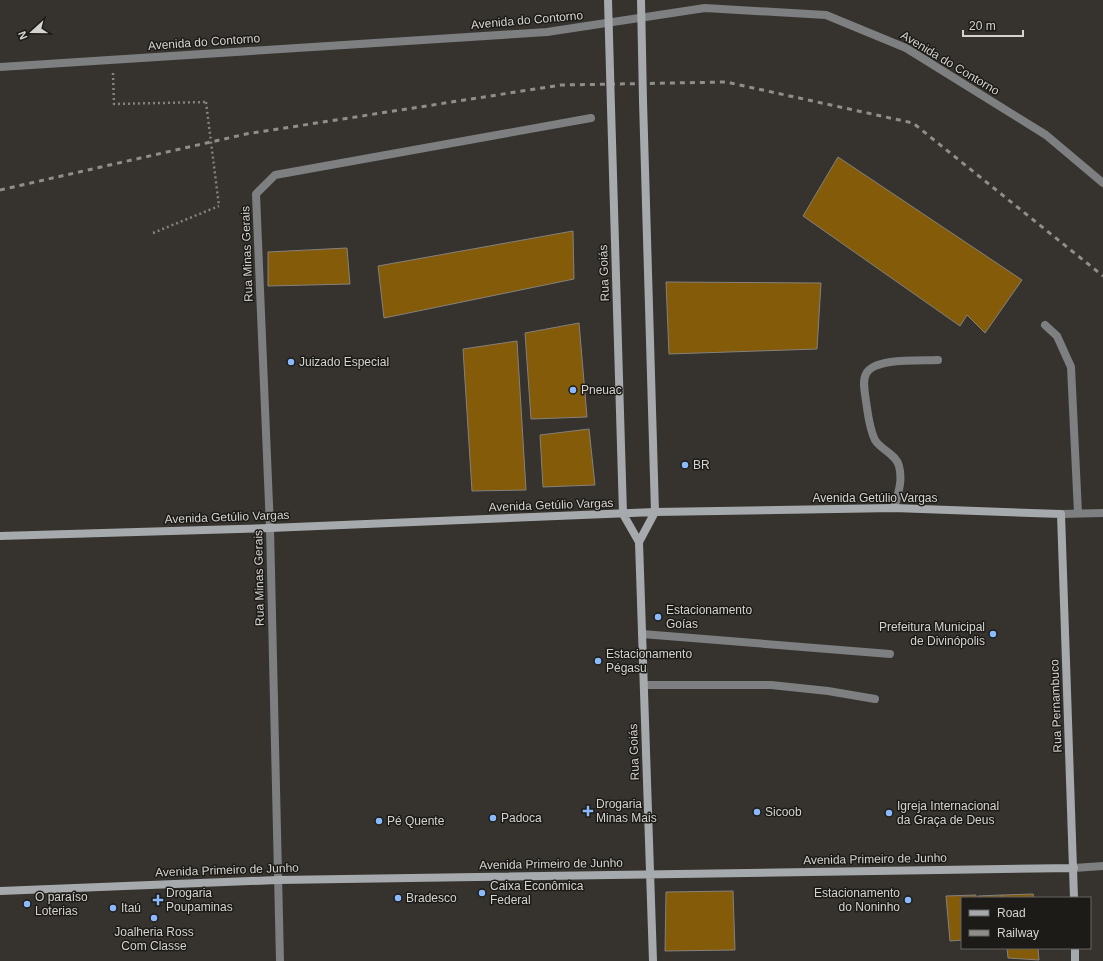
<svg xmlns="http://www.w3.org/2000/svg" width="1103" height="961" viewBox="0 0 1103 961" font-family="Arial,sans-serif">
<rect width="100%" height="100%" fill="#36332e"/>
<path fill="#835b09" stroke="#85817c" d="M838,157L1022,280L985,333L967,315L960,326L803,216Z
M573,231L574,279L384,318L378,266Z
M347,248L350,284L268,286V252Z
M666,282L821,283L817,349L669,354Z
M579,323L587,417L531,419L525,333Z
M517,341L526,490L472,491L463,349Z
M589,429L595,485L543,487L540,435Z
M733,891L735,950L665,951L666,892Z
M1033,894L1034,898H1002V895Z
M976,895V898H962V940L950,941L946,896Z
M1002,895V898H978V896Z
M1007,948H1038L1039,960L1008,958Z"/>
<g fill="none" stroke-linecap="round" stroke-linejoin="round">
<path stroke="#86837f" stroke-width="2.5" stroke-dasharray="2 3" stroke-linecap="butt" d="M113,73L114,104L206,102
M153,233L219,206"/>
<path stroke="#7d7f81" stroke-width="8" d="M1045,325L1057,336L1071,367L1078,513
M894,508C898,494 903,481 899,466C896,454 881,450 875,440C869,428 868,414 866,401C865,393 862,381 866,374C874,357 921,361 938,360
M642,634L890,654
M644,685H771L828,691L875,699"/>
<path stroke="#7d7f81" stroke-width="8" d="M0,67L547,32L705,8L826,15L906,48L1046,135L1103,183
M1061,514L1103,513
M1074,868L1103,866
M280,961L270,528L256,194L275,175L591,118"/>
<path stroke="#a7aaad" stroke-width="8" d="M611,107L623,514L639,542L653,961
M0,536L270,528L655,512L894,508L1061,514L1074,898
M639,542L655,512L643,101
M0,891L278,880L1074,868
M1075,948V961"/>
<path stroke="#908e8a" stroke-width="3" stroke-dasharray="5 5" stroke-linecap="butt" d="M0,190L246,134L561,85L726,82L913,123L1103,276"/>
<path stroke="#86837f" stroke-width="2.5" stroke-dasharray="2 3" stroke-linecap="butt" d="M206,102L219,206"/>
<path stroke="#a7aaad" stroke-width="8" d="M608,0L611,107
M641,0L643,101"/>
</g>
<g fill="#8abafc" stroke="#1c1b18" stroke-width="1.5">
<circle cx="291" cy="362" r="4"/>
<circle cx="573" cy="390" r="4"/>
<circle cx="685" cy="465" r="4"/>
<circle cx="658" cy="617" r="4"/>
<circle cx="993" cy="634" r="4"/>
<circle cx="598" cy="661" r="4"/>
<path d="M586 805h4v4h4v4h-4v4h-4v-4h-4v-4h4z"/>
<circle cx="757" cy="812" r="4"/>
<circle cx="889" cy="813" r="4"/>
<circle cx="493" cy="818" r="4"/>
<circle cx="379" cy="821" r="4"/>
<circle cx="482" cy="893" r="4"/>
<circle cx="398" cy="898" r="4"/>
<path d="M156 894h4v4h4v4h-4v4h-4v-4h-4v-4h4z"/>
<circle cx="908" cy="900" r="4"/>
<circle cx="27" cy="904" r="4"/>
<circle cx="113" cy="908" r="4"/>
<circle cx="154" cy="918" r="4"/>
</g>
<g text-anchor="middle" stroke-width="3" stroke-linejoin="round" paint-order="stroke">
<g font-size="12" fill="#d5d3d0" stroke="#1c1b18">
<text transform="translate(527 20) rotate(-5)" y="4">Avenida do Contorno</text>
<text transform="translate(204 42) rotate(-4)" y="4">Avenida do Contorno</text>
<text transform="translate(950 63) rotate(31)" y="4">Avenida do Contorno</text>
<text transform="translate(247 254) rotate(-92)" y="4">Rua Minas Gerais</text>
<text transform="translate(604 273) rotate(-92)" y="4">Rua Goiás</text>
<text x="875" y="502">Avenida Getúlio Vargas</text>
<text transform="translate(551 505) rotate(-2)" y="4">Avenida Getúlio Vargas</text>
<text transform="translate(227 517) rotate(-2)" y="4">Avenida Getúlio Vargas</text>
<text transform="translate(259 578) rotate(-91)" y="4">Rua Minas Gerais</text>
<text transform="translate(1056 706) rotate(-92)" y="4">Rua Pernambuco</text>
<text transform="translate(634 752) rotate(-92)" y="4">Rua Goiás</text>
<text transform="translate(875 859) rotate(-1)" y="4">Avenida Primeiro de Junho</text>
<text transform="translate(551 864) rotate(-1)" y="4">Avenida Primeiro de Junho</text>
<text transform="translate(227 870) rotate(-2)" y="4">Avenida Primeiro de Junho</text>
</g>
<g font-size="12" fill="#d5d3d0" stroke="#1c1b18" text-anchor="start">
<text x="299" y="366">Juizado Especial</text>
<text x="581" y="394">Pneuac</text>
<text x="693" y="469">BR</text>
<text x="666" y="614">Estacionamento<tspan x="666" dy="14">Goías</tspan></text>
<text x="985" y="631" text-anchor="end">Prefeitura Municipal<tspan x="985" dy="14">de Divinópolis</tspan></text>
<text x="606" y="658">Estacionamento<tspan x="606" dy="14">Pégasu</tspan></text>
<text x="596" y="808">Drogaria<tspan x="596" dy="14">Minas Mais</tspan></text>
<text x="897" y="810">Igreja Internacional<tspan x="897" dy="14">da Graça de Deus</tspan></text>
<text x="765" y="816">Sicoob</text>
<text x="501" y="822">Padoca</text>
<text x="387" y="825">Pé Quente</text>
<text x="490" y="890">Caixa Econômica<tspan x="490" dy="14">Federal</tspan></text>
<text x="166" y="897">Drogaria<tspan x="166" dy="14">Poupaminas</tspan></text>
<text x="900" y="897" text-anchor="end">Estacionamento<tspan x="900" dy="14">do Noninho</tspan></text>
<text x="35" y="901">O paraíso<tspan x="35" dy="14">Loterias</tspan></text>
<text x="406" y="902">Bradesco</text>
<text x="121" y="912">Itaú</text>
<text x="154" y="936" text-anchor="middle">Joalheria Ross<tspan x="154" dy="14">Com Classe</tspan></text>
</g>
</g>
<rect x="961" y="897" width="130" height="52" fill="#1c1b18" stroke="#666562"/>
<rect x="969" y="910" width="20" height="6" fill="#a7aaad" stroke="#666562"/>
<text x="997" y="917" font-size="12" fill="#d5d3d0">Road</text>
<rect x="969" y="930" width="20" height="6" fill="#908e8a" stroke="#666562"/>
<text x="997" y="937" font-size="12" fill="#d5d3d0">Railway</text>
<g transform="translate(32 32) rotate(249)" stroke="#1c1b18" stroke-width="3" paint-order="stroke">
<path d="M0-3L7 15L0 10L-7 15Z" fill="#d5d3d0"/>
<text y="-6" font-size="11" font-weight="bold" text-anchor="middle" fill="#d5d3d0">N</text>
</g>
<path d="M963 30v6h60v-6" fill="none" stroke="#d5d3d0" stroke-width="2"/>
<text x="969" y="30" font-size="12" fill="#d5d3d0" stroke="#1c1b18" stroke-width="3" paint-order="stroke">20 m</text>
</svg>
